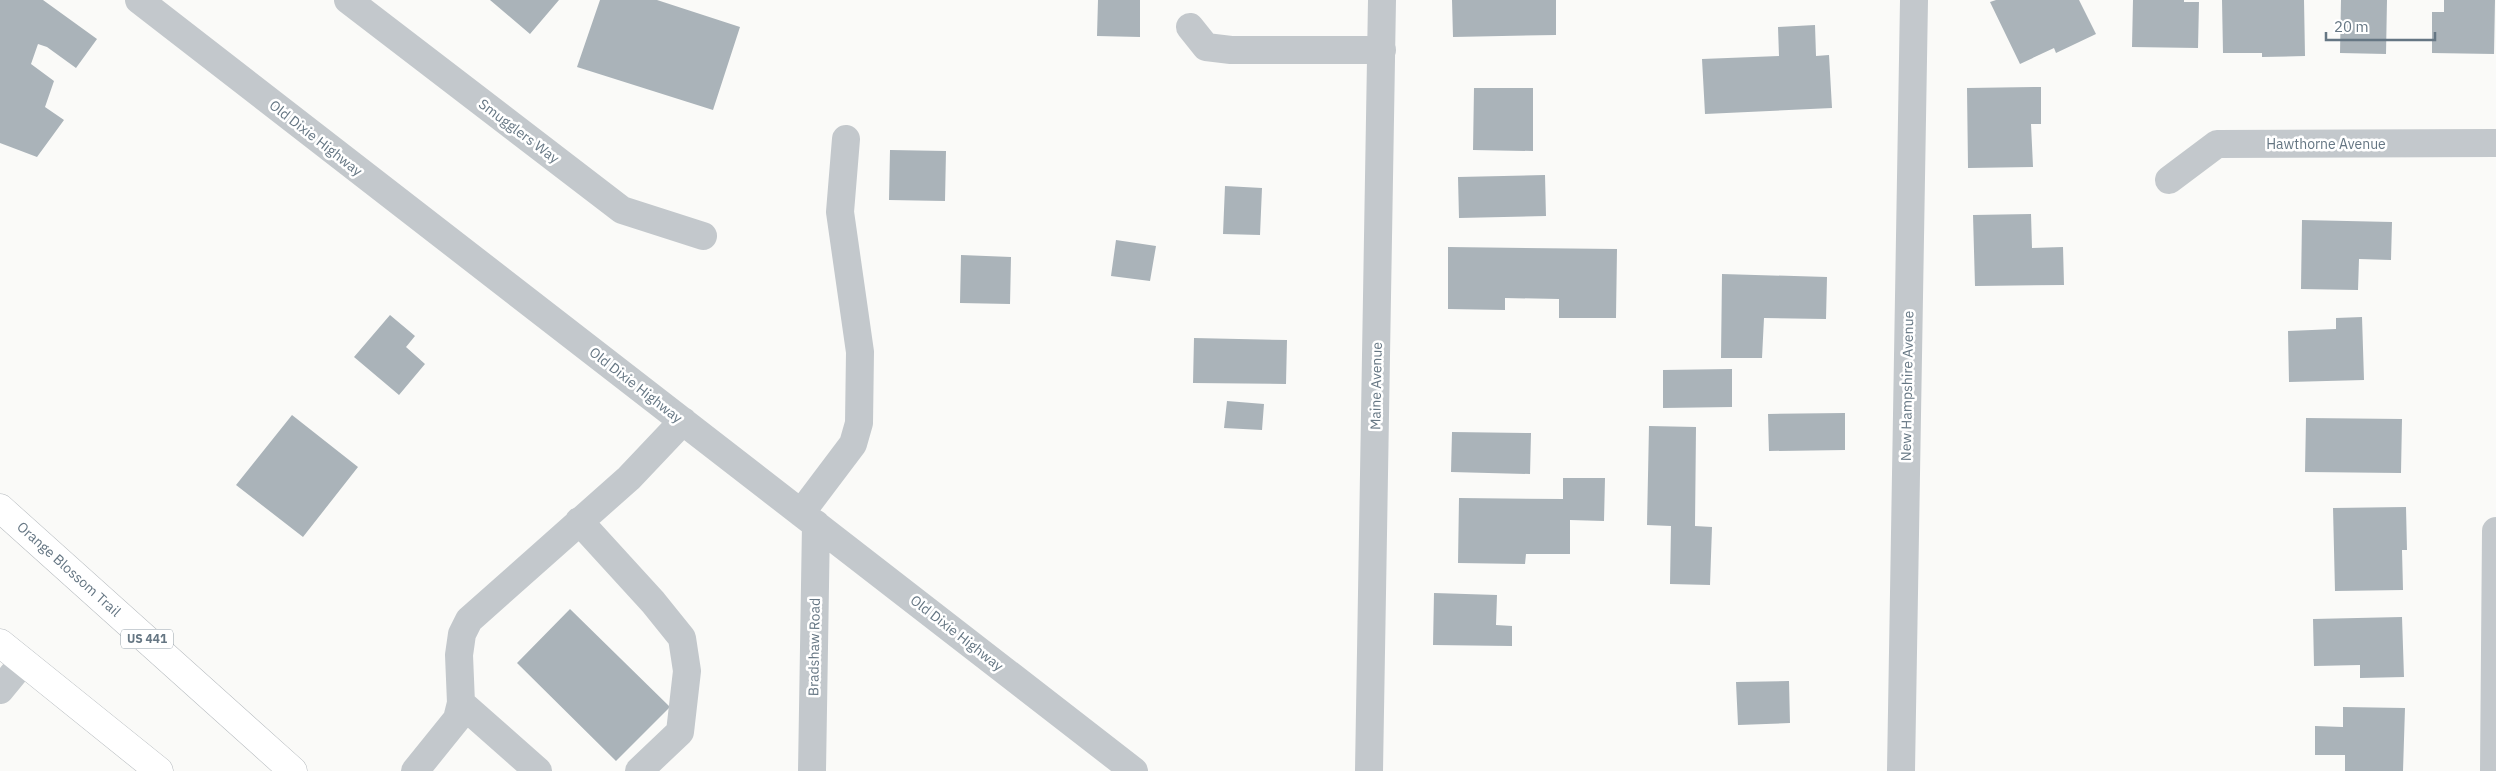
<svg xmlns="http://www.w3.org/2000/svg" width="2496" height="771" viewBox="0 0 2496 771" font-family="'IBM Plex Sans',sans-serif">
<rect width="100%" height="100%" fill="#fafaf8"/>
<path fill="#aab3b9" d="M0,0H43L97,39L76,68L47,47L38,44L31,64L54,81L45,107L64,120L37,157L0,143Z
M490,0H559L530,34Z
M600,0H657L740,27L713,110L577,67Z
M1098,0H1140V37L1097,36Z
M1452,0H1556V35L1453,37Z
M1996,0H2079L2096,34L2056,53L2054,48L2020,64L1990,2Z
M2133,0H2184V2H2199L2198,48L2132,47Z
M2222,0H2304L2305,56L2262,57V53H2223Z
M2341,0H2387L2386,54L2340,53Z
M2444,0H2495L2494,54L2432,53V12H2444Z
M1815,25L1816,56L1829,55L1832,108L1705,114L1702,59L1779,56L1778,27Z
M2041,87V124H2031L2033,167L1968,168L1967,88Z
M1474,88H1533V151L1473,150Z
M890,150L946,151L945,201L889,200Z
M1545,175L1546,216L1459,218L1458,177Z
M1225,186L1262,188L1260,235L1223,234Z
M2031,214L2032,248L2063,247L2064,285L1975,286L1973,215Z
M2302,220L2392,222L2391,260L2359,259L2358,290L2301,289Z
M1116,240L1156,246L1150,281L1111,276Z
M1448,247L1617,249L1616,318H1559V299L1505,298V310L1448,309Z
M961,255L1011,257L1010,304L960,303Z
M1722,274L1827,277L1826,319L1764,318L1762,358H1721Z
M390,315L415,336L406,347L425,364L399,395L354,357Z
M2362,317L2364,380L2289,382L2288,331L2336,329V318Z
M1194,338L1287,340L1286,384L1193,383Z
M1732,369V407L1663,408V370Z
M1227,401L1264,404L1262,430L1224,428Z
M1845,413V450L1769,451L1768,414Z
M292,415L358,467L303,537L236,485Z
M2306,418L2402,419L2401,473L2305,472Z
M1649,426L1696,427L1695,526L1712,527L1710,585L1670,584L1671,526L1647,525Z
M1452,432L1531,433L1530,474L1451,472Z
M1563,478H1605L1604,521L1570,520V554H1526L1525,564L1458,563L1459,498L1563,499Z
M2406,507L2407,550H2402L2403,590L2335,591L2333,508Z
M1434,593L1497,595L1496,625L1512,626V646L1433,645Z
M570,609L670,707L616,761L517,663Z
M2402,617L2404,677L2360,678V665L2314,666L2313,619Z
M1789,681L1790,723L1738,725L1736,682Z
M2343,707L2405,708L2403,771H2345V755H2315V726L2343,727Z"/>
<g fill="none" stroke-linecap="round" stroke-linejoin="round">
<g stroke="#b5babe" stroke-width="29">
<path id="major" d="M0,508L293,771
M0,643L159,771"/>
</g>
<path stroke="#c3c8cc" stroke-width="28" d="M139,0L1134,771
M348,0L622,210L703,236
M1190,27L1206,47L1231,50H1382
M2169,180L2217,144L2496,143
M801,513L853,444L859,423L860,352L840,212L846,139
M579,521L653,602L682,638L687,671L680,732L639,771
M0,690L23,662
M461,703L538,771
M415,771L457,719L461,703L459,655L462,634L469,620L629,478L683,421
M812,771L816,524
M1369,771L1382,0
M1901,771L1914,0
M2494,771L2496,531"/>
<use href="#major" stroke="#fff" stroke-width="28"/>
</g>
<g text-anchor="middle" stroke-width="5" stroke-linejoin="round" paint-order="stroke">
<rect fill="#fff" stroke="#939fa8" stroke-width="1" x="121" y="629.5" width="52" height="19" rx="4"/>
<g font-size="12" font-weight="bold" fill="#657683">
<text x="147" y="643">US 441</text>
</g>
<g font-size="14" fill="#657683" stroke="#fff">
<text transform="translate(519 131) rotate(37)" y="5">Smugglers Way</text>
<text transform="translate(316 138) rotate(38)" y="5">Old Dixie Highway</text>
<text x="2326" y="149">Hawthorne Avenue</text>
<text transform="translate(636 385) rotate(38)" y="5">Old Dixie Highway</text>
<text transform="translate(1376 386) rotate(-89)" y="5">Maine Avenue</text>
<text transform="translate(1907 386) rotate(-89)" y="5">New Hampshire Avenue</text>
<text transform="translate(69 569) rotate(42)" y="5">Orange Blossom Trail</text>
<text transform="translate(957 633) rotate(38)" y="5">Old Dixie Highway</text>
<text transform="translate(814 647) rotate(-89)" y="5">Bradshaw Road</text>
</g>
</g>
<path d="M2326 32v8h109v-8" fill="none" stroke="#657683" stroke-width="2.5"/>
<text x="2334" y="32" font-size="15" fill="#657683" stroke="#ffffff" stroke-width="4" paint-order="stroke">20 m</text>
</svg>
